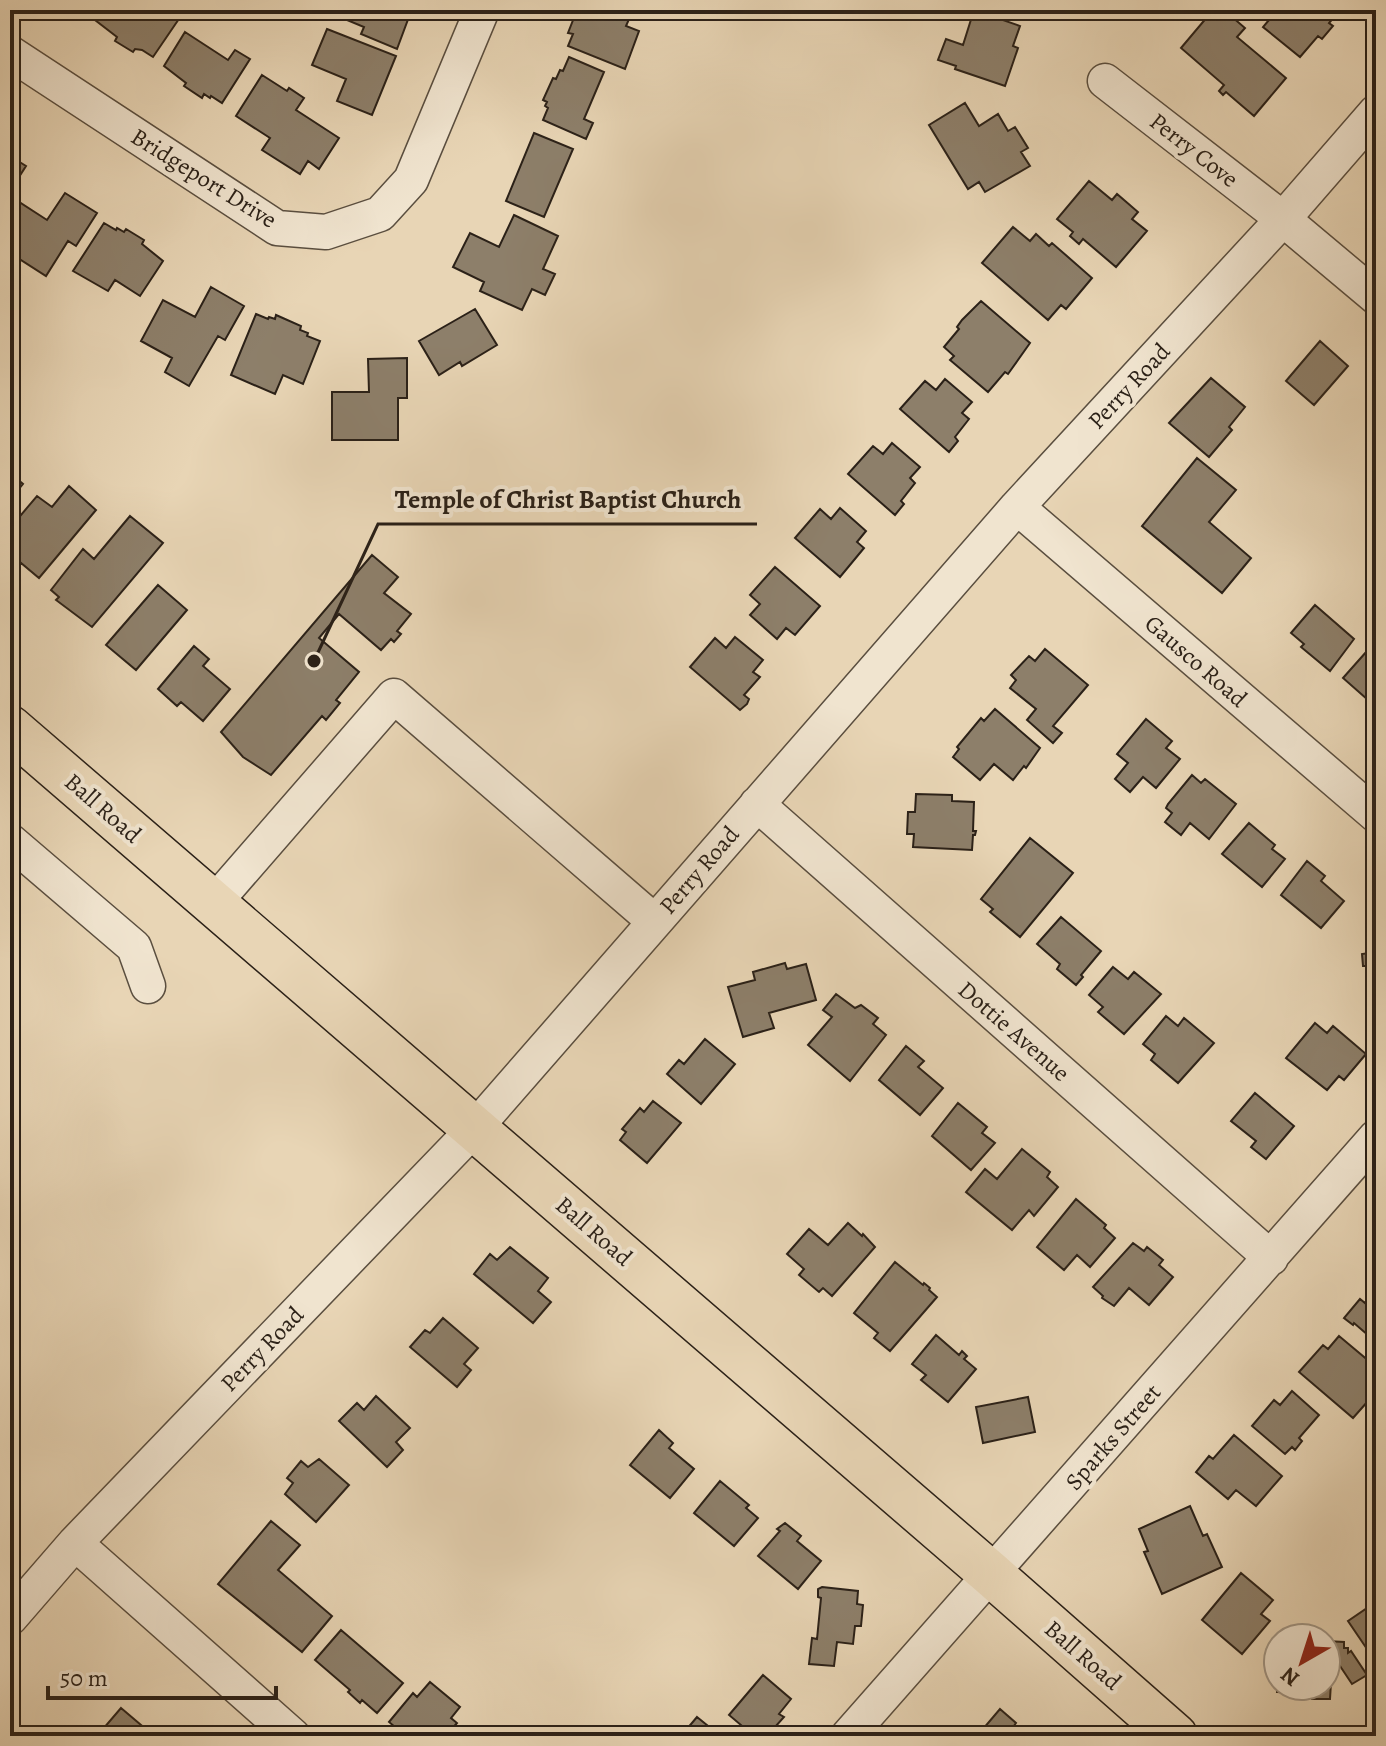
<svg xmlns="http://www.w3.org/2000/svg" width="1386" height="1746" viewBox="0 0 1386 1746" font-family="Alegreya,serif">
<rect width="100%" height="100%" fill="#e8d5b5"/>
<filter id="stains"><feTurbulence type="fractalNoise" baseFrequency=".0025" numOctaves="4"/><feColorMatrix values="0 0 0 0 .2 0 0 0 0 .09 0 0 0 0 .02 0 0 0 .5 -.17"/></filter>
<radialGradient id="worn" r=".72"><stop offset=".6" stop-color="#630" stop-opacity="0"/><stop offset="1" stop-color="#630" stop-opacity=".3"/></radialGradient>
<path fill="#8d7f6a" stroke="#2b2118" stroke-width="2" d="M102,10H185L153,57L142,50L135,49L133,52L115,41L117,37L95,20Z
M323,10H400L410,14L397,49L361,34L364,27Z
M577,10H633L626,26L639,31L625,69L568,46L573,34L568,33Z
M974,10L1020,26L1013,46L1018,48L1005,86L955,69L956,66L938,60L946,39L963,45Z
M1213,10H1224L1245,28L1237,37L1286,78L1254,116L1226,92L1223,95L1219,91L1224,85L1181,48Z
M1268,10H1340L1329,23L1333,26L1322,39L1318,36L1300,57L1263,27L1269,20L1264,15Z
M327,29L396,56L372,115L337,101L346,79L312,65Z
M185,32L228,60L235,50L250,59L222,103L211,96L210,98L204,94L202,98L184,86L186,83L164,66Z
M569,57L604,72L584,119L593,123L586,139L543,120L548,108L545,106L547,102L543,100L553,78L556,79L560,70L563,71Z
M262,75L287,91L289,88L304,98L296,110L339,138L319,169L308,161L300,174L262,150L270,138L236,116Z
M965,103L979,126L998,114L1008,131L1015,127L1028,148L1021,152L1030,166L985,192L979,182L968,189L929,125Z
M534,133L573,149L544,217L506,201Z
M10,156L26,166L10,191Z
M1089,181L1112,200L1117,194L1138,212L1132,219L1147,231L1116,267L1083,239L1079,244L1070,236L1073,232L1057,219Z
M65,193L97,213L76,246L68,241L46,276L10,253V210L16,200L47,220Z
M514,215L558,236L543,269L555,274L545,295L532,289L522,310L480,291L484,282L453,267L470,233L499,247Z
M104,223L116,230L117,228L124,232L126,229L144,240L142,244L163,261L140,296L115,280L108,291L73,271Z
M1013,227L1030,241L1036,234L1049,246L1052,243L1092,278L1066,309L1061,305L1048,320L982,263Z
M211,287L244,306L225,340L218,336L189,386L165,372L172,358L141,341L163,300L195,317Z
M981,301L1030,343L1008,374L1005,372L988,392L950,360L954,356L944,347L959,329L957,327L962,320Z
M475,309L497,345L462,366L460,362L439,375L419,341Z
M256,314L268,319L269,317L275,319L276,315L301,326L300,330L308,333L307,336L320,341L303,384L283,375L275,394L231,375Z
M1320,341L1348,366L1314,405L1286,381Z
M407,358V398H398V440H332V392H369L368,359Z
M1211,378L1245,407L1229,427L1232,430L1209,457L1169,423Z
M945,379L972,402L962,413L969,419L955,437L958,441L949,452L900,409L925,381L936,390Z
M892,443L920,467L910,478L915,483L901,501L904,504L895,515L848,474L873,446L883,454Z
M1197,458L1236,490L1209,522L1251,558L1222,593L1142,526Z
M10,473L23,484L10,500Z
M69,486L96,510L39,578L21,563L18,567L10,561V528L37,496L52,507Z
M840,508L866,531L857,542L864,548L840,577L795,538L820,509L831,519Z
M130,516L163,543L92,627L56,600L59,597L51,590L83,549L94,559Z
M372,555L398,577L384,593L411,614L397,631L401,634L394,642L391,639L381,650L339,614L319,638L359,672L336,700L340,703L326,720L322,716L271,775L243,757L221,732Z
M775,567L820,606L795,635L786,628L777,639L750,615L760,604L750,595Z
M158,585L187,610L136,670L106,645Z
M1315,605L1354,639L1330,671L1301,647L1304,644L1291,633Z
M735,637L763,660L753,672L760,677L744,695L749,699L747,704L740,710L690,667L715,638L726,648Z
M194,646L209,659L203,666L230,689L203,721L181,702L177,706L158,689Z
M1045,649L1088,685L1053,726L1062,733L1053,743L1027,720L1036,709L1010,688L1016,680L1011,675L1029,656L1035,661Z
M1367,651L1376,659V707L1343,678Z
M995,709L1040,748L1026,768L1024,766L1013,780L994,764L980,780L953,757L959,749L957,747L981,718L984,721Z
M1146,719L1172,741L1166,748L1180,759L1156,788L1143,777L1130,792L1115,779L1128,763L1117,754Z
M1192,775L1201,783L1205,779L1236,804L1209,839L1190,823L1181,835L1165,822L1172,813L1166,808L1168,804Z
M916,794L952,795V801L974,802L973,831H976L975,835H973L972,850L913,847L914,834H907L908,812H915Z
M1249,823L1275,845L1272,849L1285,859L1262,887L1222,854Z
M1030,838L1073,873L1020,937L990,912L993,909L981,899Z
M1307,861L1325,876L1321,881L1344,901L1321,928L1281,895Z
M1061,917L1101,951L1081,975L1083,977L1076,985L1057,969L1060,964L1037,944Z
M1376,952V1005L1373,1006L1368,966H1363L1362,954Z
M785,963L787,969L806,964L816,1000L769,1013L774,1028L743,1037L728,987L755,980L753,972Z
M1113,967L1128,979L1134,972L1161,994L1124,1034L1098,1012L1103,1007L1089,995Z
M836,994L855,1008L861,1005L878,1018L873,1024L886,1035L850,1081L808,1045L832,1017L823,1010Z
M1166,1016L1178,1026L1184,1018L1214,1043L1178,1083L1151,1060L1155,1054L1143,1044Z
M1315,1023L1327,1033L1333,1026L1366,1054L1344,1080L1339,1076L1327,1090L1286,1058Z
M705,1039L735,1064L701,1104L667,1074L679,1060L684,1064Z
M906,1046L924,1061L918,1067L943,1088L920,1115L879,1080Z
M1255,1093L1294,1126L1266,1159L1251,1147L1256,1141L1231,1121Z
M653,1101L681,1123L647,1163L620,1140L626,1132L622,1129L640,1108L644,1112Z
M958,1103L987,1127L982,1133L995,1143L971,1170L932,1136Z
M1022,1149L1050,1172L1047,1177L1058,1187L1034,1216L1029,1210L1012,1230L966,1192L985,1169L997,1179Z
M1076,1199L1106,1225L1104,1228L1115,1238L1090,1267L1077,1255L1064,1270L1037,1247Z
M848,1223L862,1236L863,1234L875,1247L832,1296L823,1288L819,1292L799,1275L804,1269L787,1254L809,1229L828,1245Z
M1133,1243L1144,1251L1147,1247L1163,1260L1159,1265L1173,1277L1149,1305L1129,1288L1114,1306L1102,1298L1103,1296L1093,1287Z
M510,1247L548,1278L538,1291L551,1302L533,1323L474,1274L490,1254L497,1260Z
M895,1262L923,1285L924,1283L930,1288L929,1290L937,1297L890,1351L874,1338L878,1333L854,1313Z
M1376,1290V1342L1354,1323L1353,1325L1344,1318L1360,1299L1365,1303Z
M443,1318L478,1348L464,1364L471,1370L457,1387L410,1347L425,1330L430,1333Z
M936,1335L959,1355L962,1351L967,1356L964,1359L976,1369L948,1402L921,1380L926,1375L912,1364Z
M1339,1336L1376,1367V1392L1353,1418L1299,1372L1323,1345L1328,1349Z
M1292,1391L1319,1415L1299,1438L1302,1441L1295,1450L1292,1447L1285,1454L1252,1426L1274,1400L1280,1405Z
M376,1396L410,1428L396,1442L403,1450L387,1467L339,1421L357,1403L364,1410Z
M1028,1397L1035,1432L983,1443L976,1407Z
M659,1430L673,1443L669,1448L694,1469L670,1498L630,1465Z
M1234,1435L1282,1476L1256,1506L1236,1490L1228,1499L1196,1472L1209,1456L1213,1459Z
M319,1459L349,1485L316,1522L285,1494L293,1483L287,1478L301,1461L308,1467Z
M720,1481L749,1505L746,1508L758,1518L734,1546L694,1513Z
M1190,1506L1203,1536L1207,1534L1222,1567L1162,1594L1144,1552L1148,1551L1139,1529Z
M271,1521L300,1545L278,1570L332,1616L302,1652L218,1584Z
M785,1523L801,1536L797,1541L821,1561L798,1589L758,1556L780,1531L777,1529Z
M1241,1573L1273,1600L1261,1614L1270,1621L1242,1654L1202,1620Z
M822,1587L858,1591L857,1604L863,1605L861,1626H855L853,1644L837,1642L834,1666L809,1664L812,1638L817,1639L821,1598L818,1597V1589Z
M1376,1602V1648L1369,1652L1348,1621Z
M341,1630L403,1683L377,1713L362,1700L360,1703L348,1692L350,1690L315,1660Z
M1326,1641L1344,1642V1648H1348V1653L1351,1651L1367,1675L1352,1684L1340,1666H1332L1330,1699H1312V1693L1277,1692L1278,1664V1686H1326Z
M763,1675L791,1699L779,1714L784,1717L767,1736H754L729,1715Z
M430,1682L460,1707L451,1718L457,1723L446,1736H398L402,1733L389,1722L413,1693L417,1697Z
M121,1708L154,1736H97Z
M1000,1709L1016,1723L1011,1730L1018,1736H977Z
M697,1717L718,1734L717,1736H681Z"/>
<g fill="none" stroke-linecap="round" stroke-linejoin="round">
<g stroke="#5a4e3f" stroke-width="37">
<path id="minor" d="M10,53L277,228L326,232L380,214L411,180L482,10
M1105,81L1283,219L1376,297
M1017,507L1376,815
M757,804L1271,1258
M10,841L134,947L148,986
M214,903L394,696L654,921
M75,1543L293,1736
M10,1618L75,1543L475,1128L1017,507L1283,219L1376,112
M848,1736L1376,1137"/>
</g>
<g stroke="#2b2118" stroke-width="47">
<path id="major" d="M10,728L991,1574L1175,1736"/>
</g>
<use href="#minor" stroke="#f0e4cf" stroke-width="34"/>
<use href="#major" stroke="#e8d5b5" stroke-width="44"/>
</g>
<g text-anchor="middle" stroke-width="8" stroke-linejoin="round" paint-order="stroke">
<g font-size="24" fill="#2b2118" stroke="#f0e4cf">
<text transform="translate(1194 150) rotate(38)" y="8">Perry Cove</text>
<text transform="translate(204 178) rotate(32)" y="8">Bridgeport Drive</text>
<text transform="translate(1129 386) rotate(-47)" y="8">Perry Road</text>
<text transform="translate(1196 661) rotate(41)" y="8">Gausco Road</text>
<text transform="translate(103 808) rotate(41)" y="8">Ball Road</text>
<text transform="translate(699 870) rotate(-49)" y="8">Perry Road</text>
<text transform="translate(1014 1031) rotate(41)" y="8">Dottie Avenue</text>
<text transform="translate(594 1231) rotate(41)" y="8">Ball Road</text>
<text transform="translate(262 1349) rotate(-46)" y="8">Perry Road</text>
<text transform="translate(1113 1437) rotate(-49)" y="8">Sparks Street</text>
<text transform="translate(1083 1655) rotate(41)" y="8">Ball Road</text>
</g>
</g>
<path fill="none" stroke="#2b2118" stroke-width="3" d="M314 661L378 524H757"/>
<circle fill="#2b2118" stroke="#f0e4cf" stroke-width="3" cx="314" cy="661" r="8"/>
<g font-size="26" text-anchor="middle" font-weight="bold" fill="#2b2118" stroke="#f0e4cf" stroke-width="8" stroke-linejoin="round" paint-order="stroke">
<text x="568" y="508">Temple of Christ Baptist Church</text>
</g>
<rect width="1386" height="1746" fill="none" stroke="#e8d5b5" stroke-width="40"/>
<rect x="12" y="12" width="1362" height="1722" fill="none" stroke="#2b2118" stroke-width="4"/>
<rect x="20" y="20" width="1346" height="1706" fill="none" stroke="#2b2118" stroke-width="2"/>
<g transform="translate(1302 1662) rotate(219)"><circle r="38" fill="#f0e4cf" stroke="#a19686" stroke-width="2"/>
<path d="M0-6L14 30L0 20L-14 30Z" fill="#8f2418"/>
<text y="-12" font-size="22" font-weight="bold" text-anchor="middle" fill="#2b2118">N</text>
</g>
<path d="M48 1686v12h228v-12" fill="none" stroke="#2b2118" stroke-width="4"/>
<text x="60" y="1686" font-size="24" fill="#2b2118" stroke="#f0e4cf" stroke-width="6" paint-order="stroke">50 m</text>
<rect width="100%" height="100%" filter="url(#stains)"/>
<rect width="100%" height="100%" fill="url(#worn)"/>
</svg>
